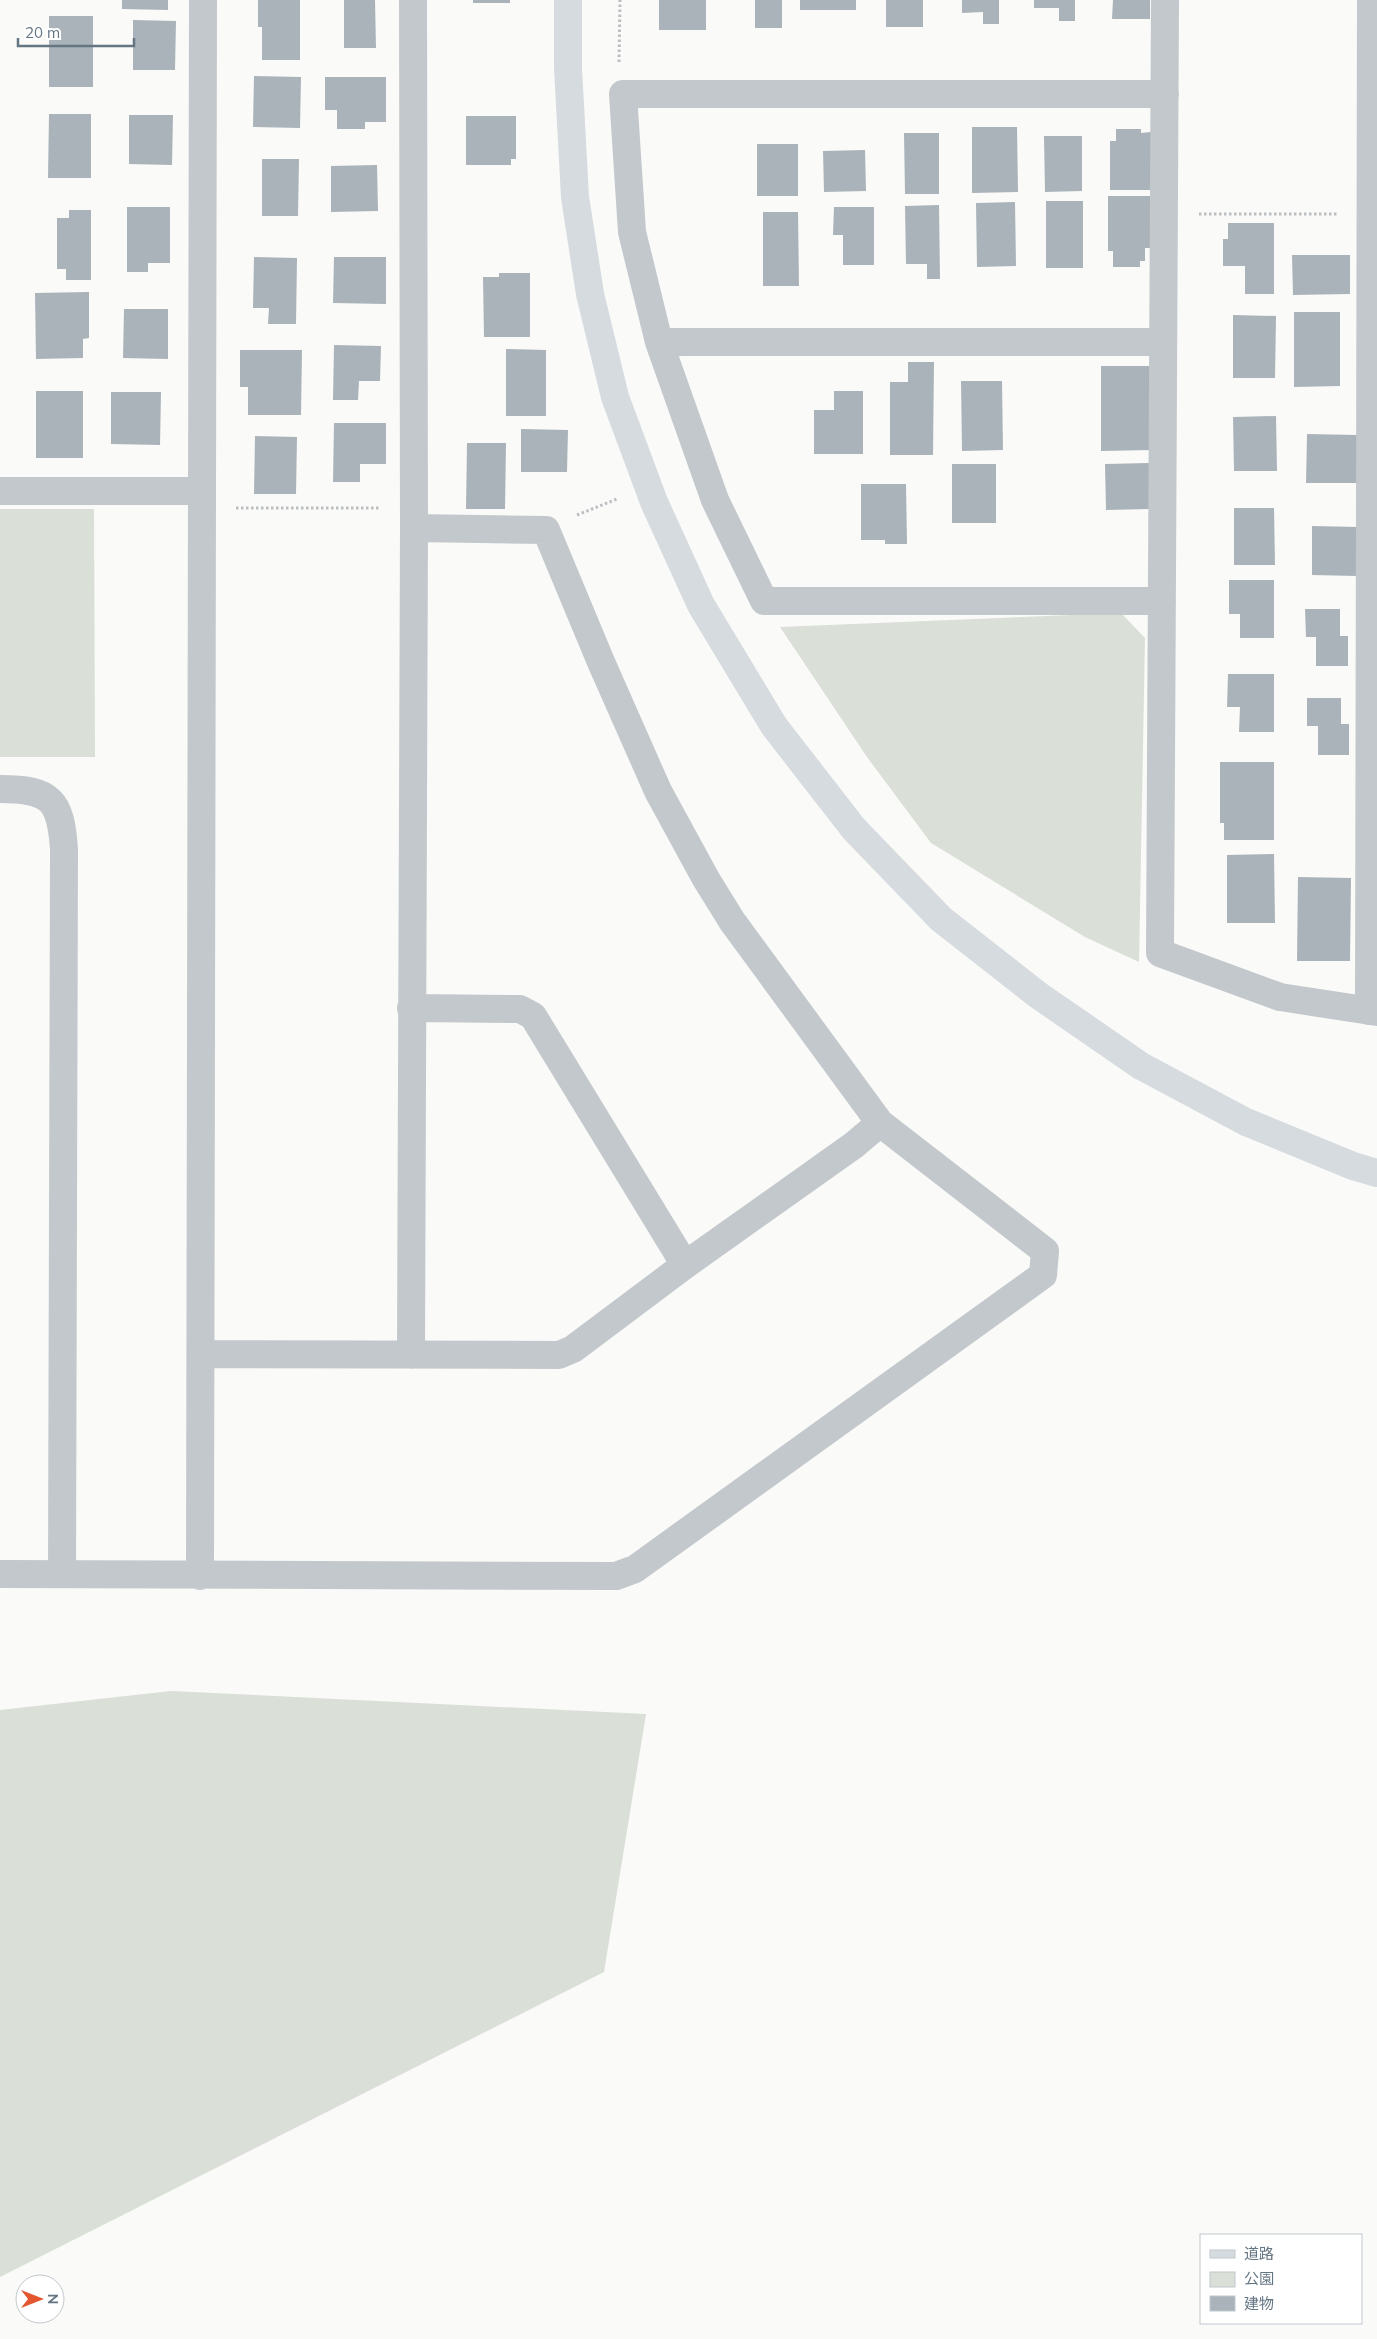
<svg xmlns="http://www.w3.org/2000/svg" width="1377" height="2339" viewBox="0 0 1377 2339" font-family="Mulish,'Noto Sans JP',sans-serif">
<rect width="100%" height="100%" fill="#fafaf8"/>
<path fill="#dadfd7" d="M0,509H94L95,757H0Z
M1121,613L1145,638L1139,962L1085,937L931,843L867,757L780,627Z
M171,1691L646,1714L604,1972L0,2277V1710Z"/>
<path fill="#aab3b9" d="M122,0H168V10L122,9Z
M258,0H300V60H262V27H258Z
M344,0H375L376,48H344Z
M473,0H510V3H473Z
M659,0H706V30H659Z
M755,0H782V28H755Z
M800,0H856V10H800Z
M886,0H923V27H886Z
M962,0H999V24H983V12L962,13Z
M1034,0H1075V21H1059V8H1034Z
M1113,0H1150V19H1112Z
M49,16H93V87H49Z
M133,20L176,21L175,70H133Z
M254,76L301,77L300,128L253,127Z
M325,77H386V122H365V129H337V110H325Z
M49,114H91V178H48Z
M129,115H173L172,165L129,164Z
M466,116H516V159H511V165H466Z
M972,127H1017L1018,192L972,193Z
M1116,129H1141V133L1151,132L1152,190H1110V141H1116Z
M904,133H939V194H905Z
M1044,136H1082V191L1045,192Z
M757,144H798V196H757Z
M865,150L866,191L824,192L823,151Z
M262,159H299L298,216H262Z
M377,165L378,211L331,212V166Z
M1108,196H1151L1150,248H1145V261H1140V267H1113V251H1108Z
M1046,201H1083V268H1046Z
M1015,202L1016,266L977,267L976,203Z
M939,205L940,279H927V264H906L905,206Z
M127,207H170V263H148V272H127Z
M834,207H874V265H843V235H833Z
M69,210H91V280H66V269H57V218H69Z
M763,212H798L799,286H763Z
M1228,223H1274V294H1245V266H1223V239H1228Z
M1292,255H1350V294L1293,295Z
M254,257L297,258L296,324H268L269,308H253Z
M334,257H386V304L333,303Z
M499,273H530V337H484L483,277H499Z
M89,292V338L83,339V358L36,359L35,293Z
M124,309H168V359L123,358Z
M1294,312H1340V386L1294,387Z
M1233,315L1276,316L1275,378H1233Z
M334,345L381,346L380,381H359L358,400H333Z
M506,349L546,350V416H506Z
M240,350H302L301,415H248V387H240Z
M908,362H934L933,455H890V382H908Z
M1101,366H1152V450L1101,451Z
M961,381H1002L1003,450L962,451Z
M36,391H83V458H36Z
M834,391H863V454H814V410H834Z
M111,392H161L160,445L111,444Z
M1276,416L1277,471H1234L1233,417Z
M334,423H386V464H360V482H333Z
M521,429L568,430L567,472H521Z
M1307,434L1357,435V483H1306Z
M255,436L297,437L296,494H254Z
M467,443H506L505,509H466Z
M1149,463V509L1106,510L1105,464Z
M952,464H996V523H952Z
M861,484H906L907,544H885V540H861Z
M1234,508H1274L1275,565H1234Z
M1312,526L1358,527L1357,576L1312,575Z
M1229,580H1274V638H1240V614H1229Z
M1305,609H1340V636H1348V666H1316V637H1306Z
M1228,674H1274V732H1239L1240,707H1227Z
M1307,698H1341V724H1349V755H1318V726H1307Z
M1220,762H1274V840H1224V823H1220Z
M1274,854L1275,923H1227V855Z
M1298,877L1351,878L1350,961H1297Z"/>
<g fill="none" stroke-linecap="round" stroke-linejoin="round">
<path stroke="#bbbfc2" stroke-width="3" stroke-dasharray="2.5 2.5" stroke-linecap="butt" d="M619,62L620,0
M1199,214H1338
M236,508H380
M577,515L617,499"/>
<path stroke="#c3c8cc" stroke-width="28" d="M1165,0L1160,953L1280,997L1377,1012
M659,342H1163
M0,491H202L203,0
M1162,601H764L715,500L659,342L632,232L623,94H1165
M0,789C51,789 61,800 64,850L62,1574
M411,1008L520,1009L533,1016L685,1265
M1369,1011L1371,0
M202,1354L559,1355L573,1349L685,1265L854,1145L880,1123
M411,1355L414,528
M0,1574L616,1576L635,1569L1043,1275L1045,1251L880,1123L732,921L706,879L658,791L601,662L546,530L414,528L413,0
M200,1576L202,491"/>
<path stroke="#d6dbdf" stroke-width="28" d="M568,0V68L575,197L590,294L615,397L654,502L701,605L774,726L854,829L941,919L1038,995L1141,1066L1246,1122L1353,1166L1377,1173"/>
</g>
<rect x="1200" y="2234" width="162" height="90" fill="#ffffff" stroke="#c1c8cd"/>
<rect x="1210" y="2250" width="25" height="8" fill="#d6dbdf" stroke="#c1c8cd"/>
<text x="1244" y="2259" font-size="15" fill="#657683">道路</text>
<rect x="1210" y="2272" width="25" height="15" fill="#dadfd7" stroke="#c1c8cd"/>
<text x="1244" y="2284" font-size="15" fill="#657683">公園</text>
<rect x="1210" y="2296" width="25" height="15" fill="#aab3b9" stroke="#c1c8cd"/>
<text x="1244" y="2309" font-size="15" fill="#657683">建物</text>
<g transform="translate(40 2299) rotate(90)"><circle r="24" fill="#ffffff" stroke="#c1c8cd"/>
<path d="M0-4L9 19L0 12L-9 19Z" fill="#e4572e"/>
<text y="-8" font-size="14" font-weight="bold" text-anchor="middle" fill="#657683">N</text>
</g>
<path d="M18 38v8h116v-8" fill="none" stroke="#657683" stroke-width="2.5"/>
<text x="25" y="38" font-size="15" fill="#657683" stroke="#ffffff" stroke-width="4" paint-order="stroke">20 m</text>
</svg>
